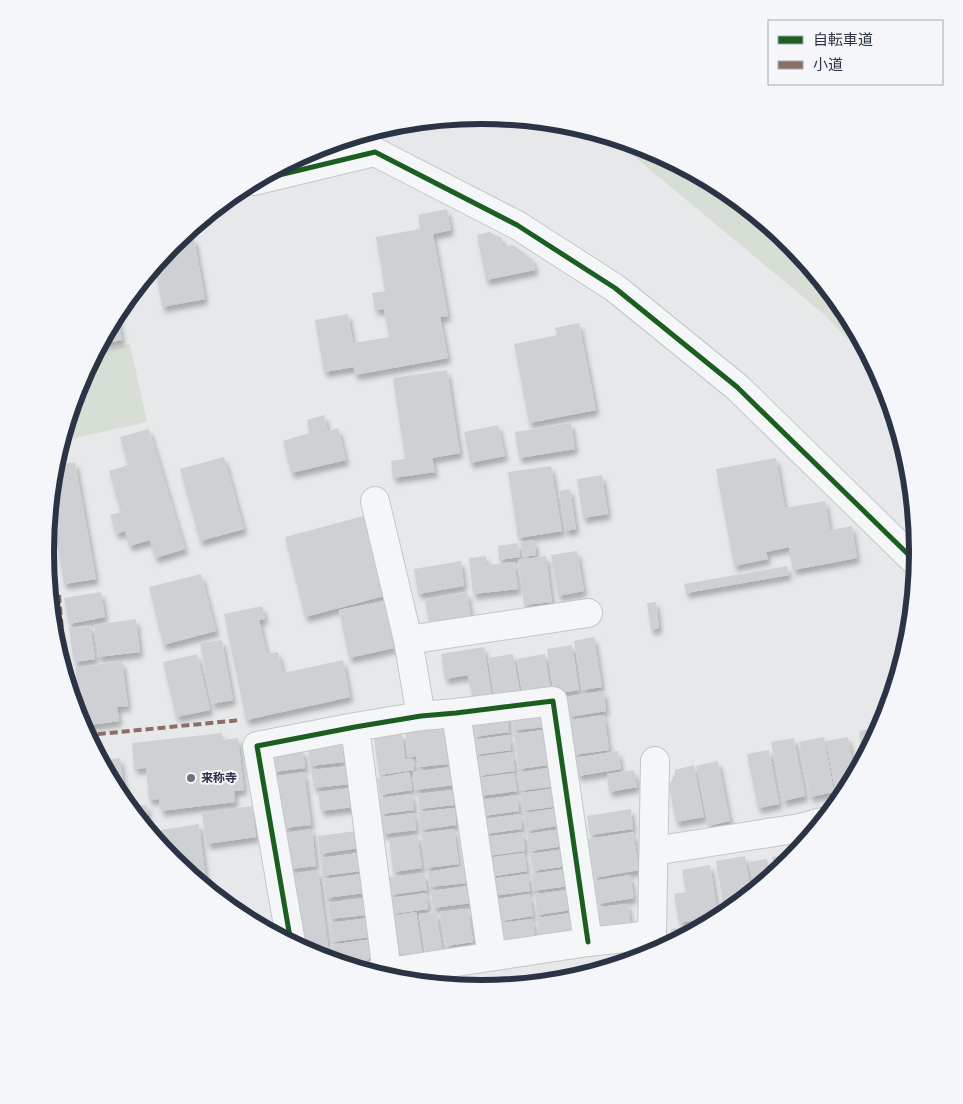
<svg xmlns="http://www.w3.org/2000/svg" width="963" height="1104" viewBox="0 0 963 1104" font-family="Commissioner,'Noto Sans JP',sans-serif">
<defs>
<filter id="shadow"><feDropShadow dx="3" dy="5.5" stdDeviation="2.5" flood-color="#0004"/></filter>
</defs>
<rect width="100%" height="100%" fill="#e6e8ea"/>
<path fill="#d6ded6" d="M605,135L649,149L724,189L790,244L845,310L875,367L825,315L624,148Z
M130,344L147,422L61,441L78,385L96,351Z"/>
<path fill="#ced0d3" filter="url(#shadow)" d="M447,209L451,230L433,234L448,316L440,317L448,358L355,375L354,367L324,372L315,320L348,314L353,343L389,337L384,309L375,310L372,293L385,291L376,237L420,229L418,215Z
M489,232L502,238L503,247L513,245L533,260L535,270L486,280L477,235Z
M194,238L205,299L162,307L155,266L176,241Z
M117,313L122,340L100,344Z
M579,323L596,410L529,423L514,344L557,335L555,328Z
M447,370L460,453L432,458L435,472L393,478L391,461L405,459L393,378Z
M324,415L328,431L338,428L346,460L291,473L283,441L309,433L307,420Z
M571,423L575,449L519,458L515,432Z
M498,425L505,456L470,463L464,432Z
M149,429L185,549L155,558L150,540L129,546L125,531L116,534L110,515L121,512L109,471L128,465L120,437Z
M224,457L244,529L200,541L180,469Z
M776,458L785,508L825,501L830,530L852,526L857,558L793,570L789,547L766,552L768,559L734,566L716,469Z
M75,462L96,579L64,584L50,504L54,466Z
M551,466L562,531L518,538L508,472Z
M602,475L608,514L583,518L577,479Z
M570,489L576,529L565,531L559,491Z
M364,516L384,596L305,617L285,537Z
M534,540L536,555L523,557L521,542Z
M518,543L520,557L499,560L498,546Z
M577,551L584,591L558,596L551,555Z
M486,556L487,565L514,562L518,589L473,594L469,558Z
M546,556L552,602L524,605L518,560Z
M461,561L464,586L418,594L414,569Z
M787,566L789,575L686,593L684,584Z
M201,574L216,631L163,645L149,587Z
M48,585H50L53,615H51Z
M101,592L105,617L69,624L64,598Z
M467,592L471,619L430,627L425,600Z
M384,601L394,648L349,658L339,610Z
M656,602L659,628L651,630L647,603Z
M262,606L265,619L259,620L267,654L278,652L283,673L343,660L350,697L246,720L224,614Z
M136,619L140,652L98,657L94,625Z
M90,625L95,659L74,662L69,628Z
M594,637L602,687L582,690L574,641Z
M222,640L233,700L212,704L200,643Z
M572,645L579,690L554,694L547,649Z
M484,647L493,703L474,706L468,675L445,679L441,654Z
M197,654L210,710L176,717L163,662Z
M513,654L521,699L495,703L488,658Z
M545,654L551,694L523,699L517,659Z
M122,661L128,706L117,707L119,721L83,726L75,668Z
M604,691L606,711L569,717L566,697Z
M543,707L546,727L514,730L512,711Z
M507,712L509,732L474,737L471,717Z
M604,715L609,750L574,755L569,720Z
M881,726L879,730L864,758L859,731Z
M443,727L448,764L418,767L416,756L408,757L405,732Z
M543,730L548,765L519,769L514,734Z
M222,733V740L238,738L244,790L234,791L235,802L161,811L159,799L149,800L146,768L134,769L132,743Z
M402,733L405,759H413L414,770L379,775L374,737Z
M509,735L511,750L475,755L472,740Z
M824,737L834,792L810,797L799,742Z
M848,737L855,774L844,795L840,800L837,801L826,741Z
M794,738L805,796L783,801L771,742Z
M341,742L344,762L310,766L308,747Z
M303,750L305,768L273,772L271,755Z
M769,750L779,804L758,808L747,754Z
M618,751L621,769L578,776L574,758Z
M512,752L515,771L478,776L476,757Z
M120,758L125,794H119L107,774L106,760Z
M718,761L730,821L708,826L696,766Z
M694,765L704,817L676,822L669,786L675,773V770Z
M349,766L351,784L314,788L311,770Z
M452,767L454,785L415,790L413,772Z
M553,767L556,786L520,791L517,773Z
M634,770L637,787L609,792L607,774Z
M304,772L311,825L284,828L278,776Z
M409,772L412,790L380,795L377,778Z
M514,773L517,791L480,796L478,778Z
M352,788L354,807L321,811L318,792Z
M556,788L559,806L523,811L521,793Z
M453,790L454,805L419,809L418,794Z
M412,794L414,810L381,814L379,798Z
M517,795L519,811L483,816L481,800Z
M147,805L148,817L138,818L131,810V806Z
M252,806L256,837L207,844L202,813Z
M454,808L456,825L421,830L418,812Z
M559,808L562,825L527,831L524,813Z
M631,809L633,829L590,835L587,816Z
M414,813L416,830L383,834L381,817Z
M520,814L522,829L485,834L483,819Z
M199,824L207,889L173,860L149,832Z
M312,829L316,866L290,869L286,833Z
M454,829L459,864L426,868L421,833Z
M562,829L564,846L530,851L527,834Z
M356,831L358,848L320,854L318,836Z
M523,832L525,851L487,856L485,837Z
M633,832L639,870L594,878L588,839Z
M417,835L422,868L393,872L389,839Z
M810,837L795,855L792,840Z
M564,849L567,866L533,871L530,854Z
M359,853L361,871L323,876L321,858Z
M524,853L527,871L490,877L487,858Z
M791,854L792,858L790,861L775,873L772,857Z
M745,856L751,893L725,914L716,861Z
M767,859L771,877L755,890L749,862Z
M710,865L718,916L679,923L674,894L686,892L682,870Z
M464,866L467,883L430,887L428,872Z
M566,869L568,886L533,891L531,874Z
M318,870L330,960L314,955L301,948L291,874Z
M424,873L427,890L390,895L388,877Z
M361,874L364,893L326,898L324,879Z
M527,874L530,891L492,896L490,879Z
M630,875L634,898L598,904L594,881Z
M468,886L471,903L433,908L431,891Z
M569,890L571,910L537,915L535,894Z
M426,893L428,909L392,914L390,898Z
M529,894L533,916L501,921L498,899Z
M364,898L366,915L330,919L328,903Z
M628,904L631,928L601,932L598,907Z
M468,909L473,942L446,946L440,912Z
M416,912L422,953L405,955L397,952L391,916Z
M436,912L442,949L425,952L419,914Z
M570,913L573,936L540,940L537,918Z
M368,918L370,937L332,942L330,923Z
M532,919L536,940L504,945L501,923Z
M706,924L673,942L671,929Z
M372,939L374,953L366,962L346,965L332,961L330,945Z"/>
<g fill="none" stroke-linecap="round" stroke-linejoin="round">
<g stroke="#c4c6c8" stroke-width="30">
<path id="minor" d="M254,181L375,152L517,225L615,288L737,387L917,563
M375,501L408,640L421,716
M408,640L588,613
M456,713L492,956
M355,727L387,972
M654,851L800,828L822,822
M291,943L257,746L355,727L421,716L456,713L553,701L588,942
M376,974L588,942L652,935L655,761"/>
</g>
<use href="#minor" stroke="#f5f6f7" stroke-width="28"/>
<path stroke="#8d6e63" stroke-width="4" stroke-dasharray="8 4" stroke-linecap="butt" d="M47,575L54,574
M59,595L66,679
M86,734L89,735L241,720"/>
<g stroke="#f4f6f9" stroke-width="8">
<path id="cycleway" d="M254,181L375,152L517,225L615,288L737,387L917,563
M291,943L257,746L355,727L421,716L456,713L553,701L588,942"/>
</g>
<use href="#cycleway" stroke="#1b5e20" stroke-width="5"/>
</g>
<circle fill="#6c737f" stroke="#f4f6f9" stroke-width="2" cx="191" cy="778" r="5"/>
<g text-anchor="middle" stroke-width="4" stroke-linejoin="round" paint-order="stroke">
<g font-size="12" font-weight="bold" fill="#2b3445" stroke="#f4f6f9" text-anchor="start">
<text x="201" y="782">来称寺</text>
</g>
</g>
<path d="M0 0H963V1104H0ZM481 124H482A427 427 0 0 1 909 551V553A427 427 0 0 1 482 980H481A427 427 0 0 1 54 553V551A427 427 0 0 1 481 124Z" fill="#f4f6f9" fill-rule="evenodd"/>
<path fill="none" stroke="#2b3445" stroke-width="6" d="M481 124H482A427 427 0 0 1 909 551V553A427 427 0 0 1 482 980H481A427 427 0 0 1 54 553V551A427 427 0 0 1 481 124Z"/>
<rect x="768" y="20" width="175" height="65" fill="#f4f6f9" stroke="#a4a8b1"/>
<rect x="778" y="36" width="25" height="8" fill="#1b5e20" stroke="#a4a8b1"/>
<text x="813" y="45" font-size="15" fill="#2b3445">自転車道</text>
<rect x="778" y="61" width="25" height="8" fill="#8d6e63" stroke="#a4a8b1"/>
<text x="813" y="70" font-size="15" fill="#2b3445">小道</text>
</svg>
